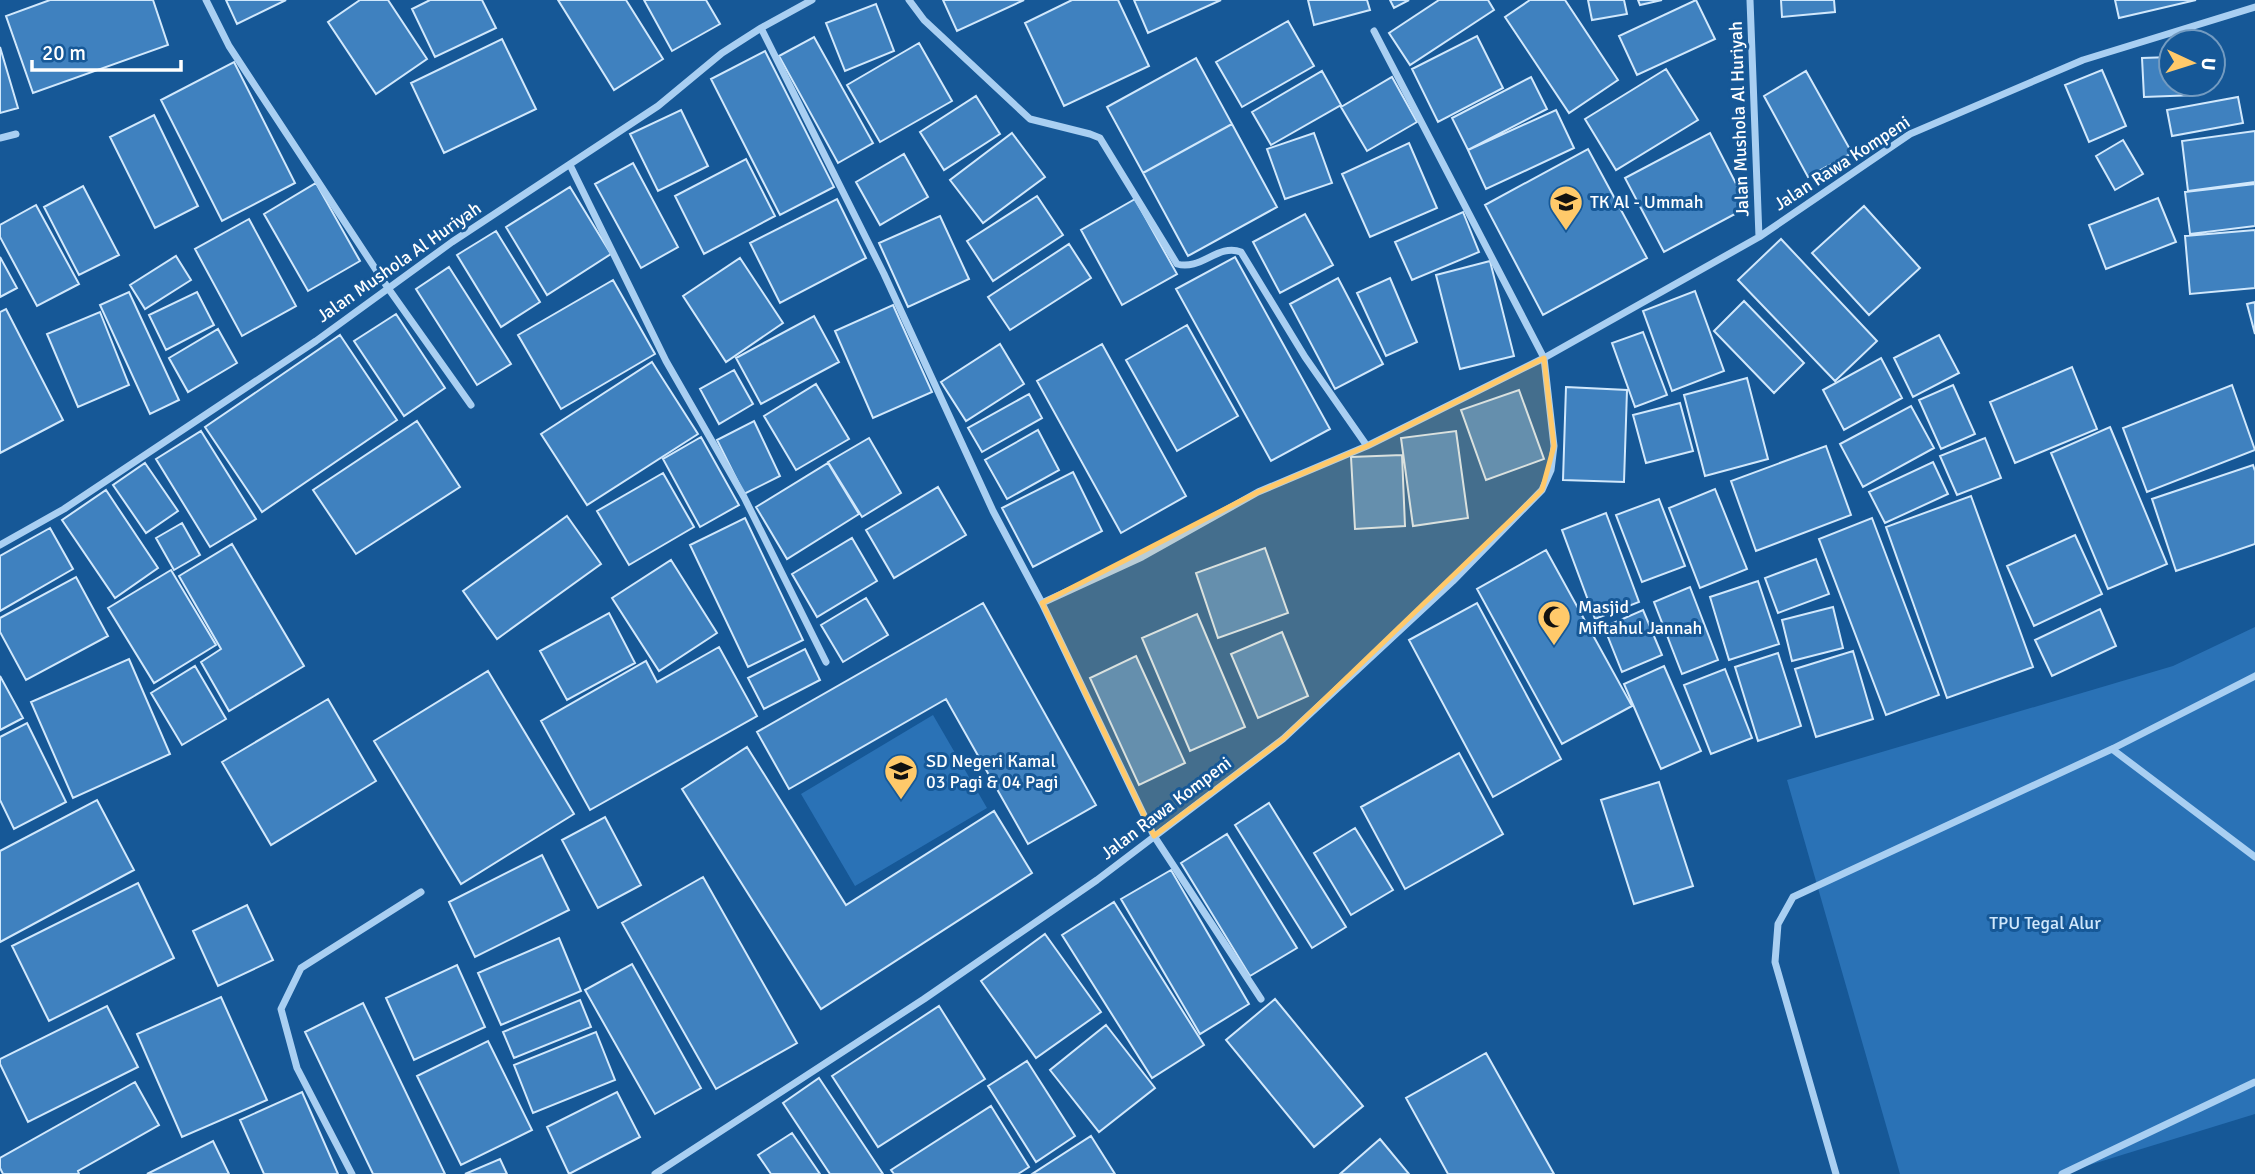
<svg xmlns="http://www.w3.org/2000/svg" width="2255" height="1174" viewBox="0 0 2255 1174" font-family="Signika,sans-serif">
<rect width="100%" height="100%" fill="#165897"/>
<path fill="#2a72b6" d="M2255,627V1114L2060,1174H1900L1787,780L2173,666Z
M933,715L987,808L855,886L801,794Z"/>
<path fill="#3f81bf" stroke="#d1e8fc" stroke-width="2" d="M50,0H153L168,45L33,93L6,16Z
M226,0H286L237,24Z
M360,0H388L427,59L376,94L328,22Z
M430,0H482L496,28L435,57L412,9Z
M558,0H626L663,59L614,90Z
M644,0H706L720,24L672,51Z
M943,0H1024L957,31Z
M1072,0H1118L1149,66L1064,106L1025,23Z
M1134,0H1221L1148,33Z
M1308,0H1367L1370,10L1314,25Z
M1390,0H1409L1394,8Z
M1439,0H1488L1494,10L1410,65L1389,33Z
M1530,0H1565L1618,80L1569,113L1505,17Z
M1588,0H1624L1627,14L1592,20Z
M1638,0H1662L1640,5Z
M1696,0L1715,39L1637,75L1619,36Z
M1781,0H1834L1835,12L1782,17Z
M2115,0H2196L2119,18Z
M876,4L894,51L845,71L826,23Z
M1288,21L1314,66L1242,107L1216,62Z
M1477,36L1503,88L1438,122L1412,69Z
M814,37L873,143L838,163L779,56Z
M502,39L536,109L444,153L411,83Z
M919,43L952,101L880,142L847,85Z
M0,47L18,108L0,113Z
M765,51L834,187L780,215L711,79Z
M2171,57V84H2195L2196,95L2144,97L2142,58Z
M1196,58L1232,124L1143,173L1107,107Z
M234,62L295,183L222,221L161,100Z
M1666,69L1698,120L1616,170L1585,119Z
M2102,70L2126,126L2089,142L2065,85Z
M1322,71L1341,105L1271,145L1252,112Z
M1806,71L1852,153L1808,177L1764,96Z
M1392,77L1417,122L1367,151L1341,107Z
M1531,77L1547,109L1468,150L1452,118Z
M976,96L1000,134L944,170L920,132Z
M2238,97L2243,123L2172,136L2167,110Z
M681,110L708,166L658,191L630,134Z
M1556,110L1574,148L1486,189L1468,150Z
M154,115L198,206L155,228L110,137Z
M1232,124L1277,207L1188,256L1143,173Z
M2255,131V182L2188,191L2182,141Z
M1012,133L1045,177L983,223L950,180Z
M1314,133L1332,183L1285,199L1267,149Z
M1710,133L1748,207L1664,252L1625,178Z
M2123,140L2143,174L2115,190L2096,156Z
M1409,143L1437,208L1370,237L1342,174Z
M1588,149L1647,258L1543,315L1485,205Z
M904,154L928,197L880,225L856,182Z
M746,159L775,216L704,254L675,196Z
M633,163L678,247L641,268L595,184Z
M316,183L360,261L308,291L264,214Z
M2255,184V226L2190,234L2185,192Z
M83,186L119,255L79,275L44,207Z
M570,187L611,254L547,295L506,227Z
M1037,196L1063,235L993,281L967,241Z
M2158,198L2176,242L2106,269L2089,225Z
M837,199L866,258L780,303L750,243Z
M1135,199L1177,274L1122,305L1081,230Z
M36,205L79,284L37,306L0,237V225Z
M1864,206L1920,268L1869,315L1812,253Z
M1463,212L1479,252L1412,280L1395,242Z
M1305,214L1333,265L1280,293L1253,242Z
M940,216L969,279L908,307L879,243Z
M249,219L296,306L242,336L195,249Z
M2255,230V288L2190,294L2185,236Z
M496,231L540,302L501,327L457,255Z
M1781,239L1877,341L1835,381L1738,280Z
M1069,244L1091,278L1010,330L988,297Z
M176,256L191,280L145,309L130,285Z
M0,257L17,288L0,297Z
M1235,257L1330,429L1271,461L1176,289Z
M740,258L783,323L726,362L683,296Z
M1490,261L1514,356L1460,369L1436,275Z
M449,267L511,364L477,385L416,289Z
M1338,278L1383,364L1335,389L1290,304Z
M1390,278L1417,342L1386,356L1357,293Z
M613,280L655,354L561,409L518,335Z
M1695,291L1724,371L1672,391L1643,311Z
M129,292L179,400L150,414L100,305Z
M197,292L214,325L166,350L149,315Z
M1744,301L1804,363L1774,393L1714,331Z
M2255,302V334L2247,304Z
M893,305L932,392L873,418L835,331Z
M6,309L63,420L0,453V312Z
M100,312L129,385L78,407L47,334Z
M396,314L445,388L404,416L354,341Z
M814,316L839,362L761,404L736,358Z
M1187,325L1238,416L1177,451L1126,360Z
M218,329L237,363L188,392L169,358Z
M1643,332L1667,395L1635,407L1612,343Z
M340,335L397,420L262,512L205,427Z
M1939,335L1959,373L1913,397L1894,358Z
M1000,344L1024,384L966,421L941,382Z
M1102,344L1186,496L1121,533L1037,381Z
M1881,358L1902,398L1844,430L1823,390Z
M652,362L698,434L587,505L541,434Z
M2072,367L2097,429L2015,463L1990,402Z
M734,370L753,404L719,424L700,389Z
M1747,378L1768,459L1705,476L1684,395Z
M816,384L849,439L796,470L764,416Z
M1953,385L1975,434L1941,449L1919,400Z
M2232,385L2255,450L2147,492L2123,428Z
M1566,387L1627,390L1624,482L1563,480Z
M1519,390L1544,459L1486,480L1461,410Z
M1029,394L1042,418L982,452L968,428Z
M1680,403L1693,451L1646,463L1633,415Z
M1911,406L1934,448L1863,487L1840,444Z
M417,421L460,487L356,554L313,490Z
M754,421L780,476L744,494L717,440Z
M2110,427L2167,564L2108,589L2051,453Z
M1038,430L1059,470L1007,499L985,460Z
M201,431L256,519L210,547L156,459Z
M1456,431L1468,518L1413,526L1401,438Z
M701,437L739,505L700,527L663,459Z
M869,438L901,493L862,517L828,462Z
M1985,438L2001,478L1957,495L1940,456Z
M1826,446L1851,515L1756,551L1731,481Z
M1402,455L1405,526L1355,529L1351,457Z
M1933,462L1948,494L1885,523L1869,492Z
M145,463L178,511L146,533L113,485Z
M828,463L859,514L787,559L756,507Z
M2253,465L2255,471V544L2176,571L2152,499Z
M1073,472L1102,531L1033,567L1002,508Z
M663,473L694,527L629,565L597,511Z
M938,487L966,535L894,578L866,530Z
M1715,489L1747,569L1700,588L1669,508Z
M106,490L158,568L115,598L62,520Z
M1971,496L2033,667L1947,698L1886,527Z
M1659,499L1685,566L1642,582L1616,515Z
M1606,513L1639,602L1595,619L1562,530Z
M567,516L601,564L497,639L463,591Z
M745,518L803,640L748,667L690,545Z
M1872,518L1939,695L1886,715L1819,539Z
M182,523L200,555L174,570L156,538Z
M50,528L73,569L0,611V556Z
M2075,535L2102,594L2034,626L2007,566Z
M852,538L877,581L817,617L792,574Z
M232,544L304,666L229,711L201,662L221,649L179,576Z
M1265,548L1288,613L1218,638L1196,573Z
M1546,550L1632,706L1562,744L1477,589Z
M1816,559L1829,594L1778,613L1765,578Z
M671,560L717,633L659,671L612,598Z
M171,570L216,645L154,683L108,608Z
M76,577L108,636L26,680L0,632V618Z
M1758,581L1779,644L1729,660L1710,597Z
M1690,587L1718,660L1682,674L1654,602Z
M866,598L888,635L843,662L821,625Z
M983,603L1096,805L1028,844L946,699L789,789L757,732Z
M1477,603L1561,759L1493,797L1409,640Z
M1833,607L1843,648L1792,661L1782,620Z
M2100,609L2116,646L2052,676L2035,640Z
M1643,610L1662,655L1622,672L1604,627Z
M609,613L635,663L567,700L540,651Z
M1197,614L1245,727L1190,751L1142,638Z
M1282,632L1308,696L1258,718L1231,654Z
M719,647L757,716L590,810L541,721L646,661L657,682Z
M805,649L820,680L764,709L748,678Z
M1853,651L1873,719L1816,737L1795,669Z
M1778,653L1801,726L1758,741L1735,667Z
M1136,656L1185,763L1139,785L1090,678Z
M129,659L170,754L73,798L31,702Z
M195,666L226,719L182,745L151,693Z
M1664,666L1701,751L1661,769L1624,684Z
M1725,669L1752,738L1711,754L1684,685Z
M488,671L574,814L461,884L374,741Z
M0,676L23,718L0,730Z
M328,699L376,781L271,845L222,762Z
M27,723L66,802L14,829L0,800V737Z
M747,747L846,905L994,811L1032,873L821,1009L682,789Z
M1459,753L1503,834L1405,889L1361,807Z
M1659,782L1693,886L1634,904L1601,800Z
M97,800L134,870L0,942V851Z
M1269,803L1346,927L1312,948L1235,825Z
M605,817L641,885L598,908L562,840Z
M1355,828L1393,890L1351,915L1314,853Z
M1227,834L1297,948L1250,976L1181,863Z
M542,855L569,910L475,957L449,902Z
M1171,870L1249,1004L1200,1034L1121,899Z
M703,877L797,1043L716,1089L622,923Z
M138,883L174,958L49,1021L12,946Z
M1114,902L1204,1045L1152,1078L1062,935Z
M247,905L273,960L218,986L193,931Z
M1045,934L1101,1012L1036,1058L981,981Z
M559,938L581,991L501,1025L478,973Z
M632,964L701,1088L655,1114L585,990Z
M457,965L485,1027L414,1060L386,998Z
M221,997L267,1100L182,1137L137,1034Z
M1275,999L1363,1106L1314,1147L1226,1040Z
M580,1000L591,1027L514,1058L503,1032Z
M363,1003L445,1174H373L305,1032Z
M107,1006L138,1067L28,1122L0,1064V1059Z
M939,1006L985,1079L878,1147L832,1076Z
M1106,1025L1155,1088L1099,1132L1050,1070Z
M596,1032L615,1080L533,1113L514,1065Z
M488,1041L532,1130L461,1165L417,1076Z
M1486,1053L1554,1174H1448L1406,1098Z
M1027,1061L1075,1136L1036,1162L988,1086Z
M819,1078L883,1174H830L783,1103Z
M135,1082L159,1125L78,1171L79,1174H3L0,1168V1158Z
M302,1092L338,1174H264L240,1120Z
M617,1092L640,1137L569,1174L547,1127Z
M991,1106L1029,1167L1018,1174H894L891,1170Z
M792,1133L820,1174H771L758,1155Z
M1091,1136L1115,1174H1032Z
M1380,1139L1409,1174H1340Z
M213,1141L229,1174H147Z
M500,1159L507,1174H465Z"/>
<g fill="none" stroke-linecap="round" stroke-linejoin="round">
<path stroke="#a9cff2" stroke-width="7" d="M206,0L229,46L388,288L471,405
M909,0L924,20L1030,119L1090,134L1100,138L1177,264C1201,271 1218,243 1241,252L1305,357L1367,446
M1750,0L1759,237
M761,28L884,274L993,511L1042,603L1154,836L1261,999
M0,138L16,134
M570,165L666,361L744,497L826,662
M0,545L64,509L316,341L452,242L658,106L722,53L761,28L812,0
M1042,603L1142,557L1258,492L1367,446L1544,358L1759,237L1910,134L2083,60L2255,7
M2112,749L2255,857
M352,1174L297,1068L281,1009L301,968L421,892
M655,1174L924,999L1097,880L1283,739L1453,581L1542,490L1551,470L1554,446L1544,358L1374,31
M1836,1174L1775,962L1778,924L1793,897L2112,749L2255,676
M2062,1174L2255,1082"/>
</g>
<path fill="#ffc96a" fill-opacity="0.2" stroke="#ffc96a" stroke-width="5" stroke-linejoin="round" d="M1544,358L1554,446L1542,490L1283,739L1154,836L1042,603L1258,492L1367,446Z"/>
<defs>
<g id="school-pin" transform="scale(1.75)"><path d="M0 17L-7.5 6A9.5 9.5 0 1 1 7.5 6Z" fill="#ffc96a" stroke="#165897"/><path d="M0-5L7-2L0 1L-7-2ZM-4 1L0 2.5L4 1V4Q0 6-4 4Z" fill="#111"/></g>
<g id="mosque-pin" transform="scale(1.75)"><path d="M0 17L-7.5 6A9.5 9.5 0 1 1 7.5 6Z" fill="#ffc96a" stroke="#165897"/><path d="M3.5-4.9A6 6 0 1 0 3.5 4.9A5 5 0 1 1 3.5-4.9Z" fill="#111"/></g>
</defs>
<g fill-rule="evenodd">
<use href="#school-pin" x="1566" y="202"/>
<use href="#mosque-pin" x="1554" y="617"/>
<use href="#school-pin" x="901" y="771"/>
</g>
<g text-anchor="middle" stroke-width="6" stroke-linejoin="round" paint-order="stroke">
<g font-size="18" fill="#fff" stroke="#165897">
<text transform="translate(1739 119) rotate(-92)" y="6">Jalan Mushola Al Huriyah</text>
<text transform="translate(1842 163) rotate(-33)" y="6">Jalan Rawa Kompeni</text>
<text transform="translate(399 262) rotate(-35)" y="6">Jalan Mushola Al Huriyah</text>
<text transform="translate(1166 808) rotate(-37)" y="6">Jalan Rawa Kompeni</text>
</g>
<g font-size="18" fill="#fff" stroke="#165897" text-anchor="start">
<text x="1590" y="208">TK Al - Ummah</text>
<text x="1578" y="613">Masjid<tspan x="1578" dy="21">Miftahul Jannah</tspan></text>
<text x="926" y="767">SD Negeri Kamal<tspan x="926" dy="21">03 Pagi &amp; 04 Pagi</tspan></text>
</g>
<g font-size="18" fill="#d1e8fc" stroke="#165897">
<text x="2045" y="929">TPU Tegal Alur</text>
</g>
</g>
<g transform="translate(2192 63) rotate(94)"><circle r="33" fill="#165897" stroke="#739bc1" stroke-width="2"/>
<path d="M0-5L12 26L0 18L-12 26Z" fill="#ffc96a"/>
<text y="-10" font-size="19" font-weight="bold" text-anchor="middle" fill="#ffffff">U</text>
</g>
<path d="M32 60v10h149v-10" fill="none" stroke="#ffffff" stroke-width="3.5"/>
<text x="42" y="60" font-size="21" fill="#ffffff" stroke="#165897" stroke-width="5" paint-order="stroke">20 m</text>
</svg>
